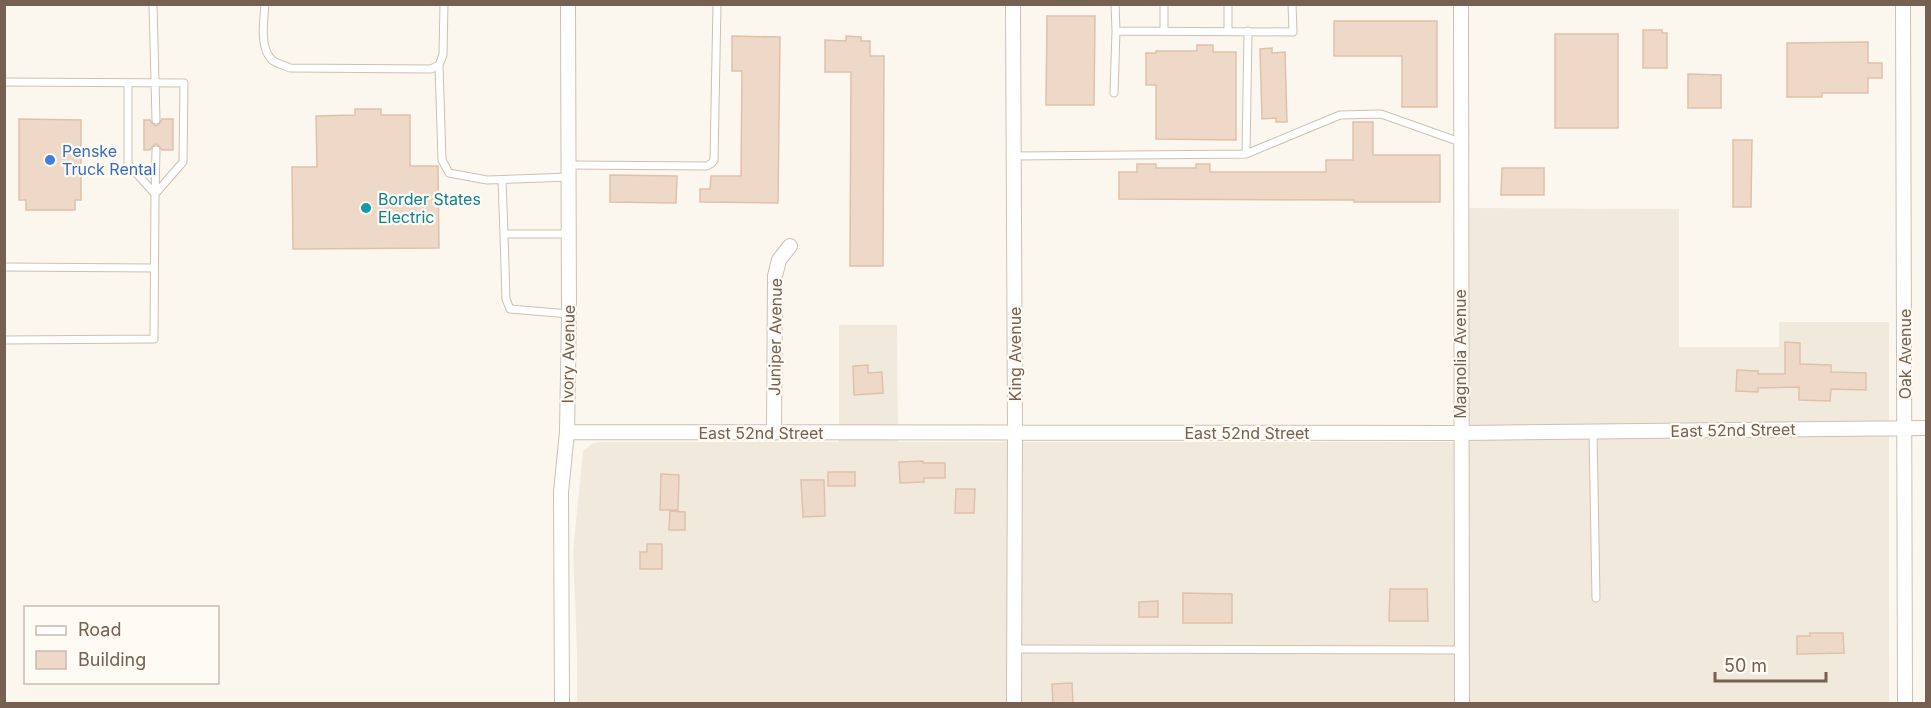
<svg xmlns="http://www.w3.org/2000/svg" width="1931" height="708" viewBox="0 0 1931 708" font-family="Inter,sans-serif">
<rect width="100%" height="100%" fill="#fbf7ee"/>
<path fill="#f2e9dd" d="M1468,208L1679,209V347H1779V322H1889V703L577,704V650L573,552L583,451L592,444L598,442H839V325H897L898,442H1467Z"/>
<path fill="#eed9c8" stroke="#dfc1aa" stroke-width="1.5" d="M1047,16H1095L1094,105H1046Z
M1334,21H1437V107H1402V56H1334Z
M1643,30H1662V33H1667V68H1643Z
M1555,34H1618V128H1555Z
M732,36L780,37L778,203L700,202V189H710L711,176H741L742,71H732Z
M846,36L861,37V41H870V56H884L883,266H850L851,72H825V40L846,41Z
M1868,42V63H1882V78H1868V93H1822V97H1787V43Z
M1197,45H1213V52H1236V140L1156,139V85H1146V53H1156V51H1197Z
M1272,48V53L1285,52L1287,122H1276V118L1262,119L1260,49Z
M1688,74L1721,75V108H1688Z
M355,109H381V115H410V166H438L439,248L293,249L292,167H317L316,116L355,115Z
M19,119L81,120V200H75V210H26V200H19Z
M162,119H173V150H162L159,146L156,144L152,147L150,150H144V120H150L152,123L156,126L159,124Z
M1353,122H1373V155H1440V202H1354V200L1119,199V172H1137V164H1156V168H1196V164H1210V172H1326V160H1353Z
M1733,140H1752L1751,207H1733Z
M1502,168H1544V195H1501Z
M610,175L677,176L676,203L610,202Z
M1785,342L1800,343V364L1831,365V372L1866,373V390L1831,389L1830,401L1799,400V387L1758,388V392L1736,391L1737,370L1758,371V374H1785Z
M868,365V373L882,372L883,393L854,395L853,366Z
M923,461V463H945V478H924V482L900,483L899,462Z
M828,472H855V486H828Z
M661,474L679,475L678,510H660Z
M801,480H824L825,516L803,517Z
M956,489H975L974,513H955Z
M670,511L685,512V530H669Z
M647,544H662V569H640V552H647Z
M1390,589H1427L1428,621H1389Z
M1183,593L1232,594V623H1183Z
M1158,601V617H1139V602Z
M1810,633H1843L1844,653L1797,654V636H1810Z
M1072,683L1073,704H1053L1052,684Z"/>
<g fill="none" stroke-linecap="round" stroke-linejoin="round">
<g stroke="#cdc0b4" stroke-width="9">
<path id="service" d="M153,4L156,120
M265,4C264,21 259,47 272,60C277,64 284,65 290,68L431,69L439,65L443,55L444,4
M1115,4L1116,31L1293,32L1292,4
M1164,4V30
M1228,4V31
M439,65L442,160L449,173L487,180L569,177
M4,82L184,83L183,162L155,194
M1114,93L1116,31
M1246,154L1340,115L1381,114L1460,142
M1013,156L1246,154L1248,31
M569,165L707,166L712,163L714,160L717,4
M502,180L504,234H569
M155,194L156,150
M504,234L506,299L510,309L569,314
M4,267L154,268
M4,340L154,339L155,194L128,164V83
M1593,431L1596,598
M1014,649L1462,650"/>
</g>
<g stroke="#cdc0b4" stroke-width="16">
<path id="minor" d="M1013,4L1015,432L1014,704
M1461,4L1462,704
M1903,4L1905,704
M567,432L1461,433L1926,428
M774,433L775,276L779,260L790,246
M562,704L561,492L567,432L569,314L568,4"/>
</g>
<use href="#service" stroke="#fff" stroke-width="7"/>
<use href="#minor" stroke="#fff" stroke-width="14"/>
</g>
<circle fill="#3f7fe0" stroke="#fefaf4" stroke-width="2" cx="50" cy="160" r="6"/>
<circle fill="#0f9aa8" stroke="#fefaf4" stroke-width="2" cx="366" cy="208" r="6"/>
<g text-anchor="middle" stroke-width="4.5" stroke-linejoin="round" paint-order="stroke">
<g font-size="16" fill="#366cbe" stroke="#fefaf4" text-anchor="start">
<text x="62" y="157">Penske<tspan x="62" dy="18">Truck Rental</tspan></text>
</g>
<g font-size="16" fill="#0d838f" stroke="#fefaf4" text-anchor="start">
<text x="378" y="205">Border States<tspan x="378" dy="18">Electric</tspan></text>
</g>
<g font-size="16" fill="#756052" stroke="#fefaf4">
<text transform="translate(775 337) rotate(-89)" y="6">Juniper Avenue</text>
<text transform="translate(568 354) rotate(-89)" y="6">Ivory Avenue</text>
<text transform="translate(1015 354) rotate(-90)" y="6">King Avenue</text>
<text transform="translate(1460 354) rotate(-90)" y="6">Magnolia Avenue</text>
<text transform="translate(1905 354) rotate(-90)" y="6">Oak Avenue</text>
<text transform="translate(1733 430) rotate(-1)" y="6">East 52nd Street</text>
<text x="761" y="439">East 52nd Street</text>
<text x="1247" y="439">East 52nd Street</text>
</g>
</g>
<rect width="1931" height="708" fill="none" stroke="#756052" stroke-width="12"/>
<rect x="24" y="606" width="195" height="78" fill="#fefaf4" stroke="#c7bcb3" stroke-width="1.5"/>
<rect x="36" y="626" width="30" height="9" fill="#ffffff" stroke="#c7bcb3" stroke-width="1.5"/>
<text x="78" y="636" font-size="18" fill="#756052">Road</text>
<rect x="36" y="651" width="30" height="18" fill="#eed9c8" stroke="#c7bcb3" stroke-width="1.5"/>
<text x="78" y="666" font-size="18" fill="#756052">Building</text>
<path d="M1715 672v9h111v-9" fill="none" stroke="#756052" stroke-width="3"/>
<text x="1724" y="672" font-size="18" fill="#756052" stroke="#fefaf4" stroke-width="4.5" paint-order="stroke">50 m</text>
</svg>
